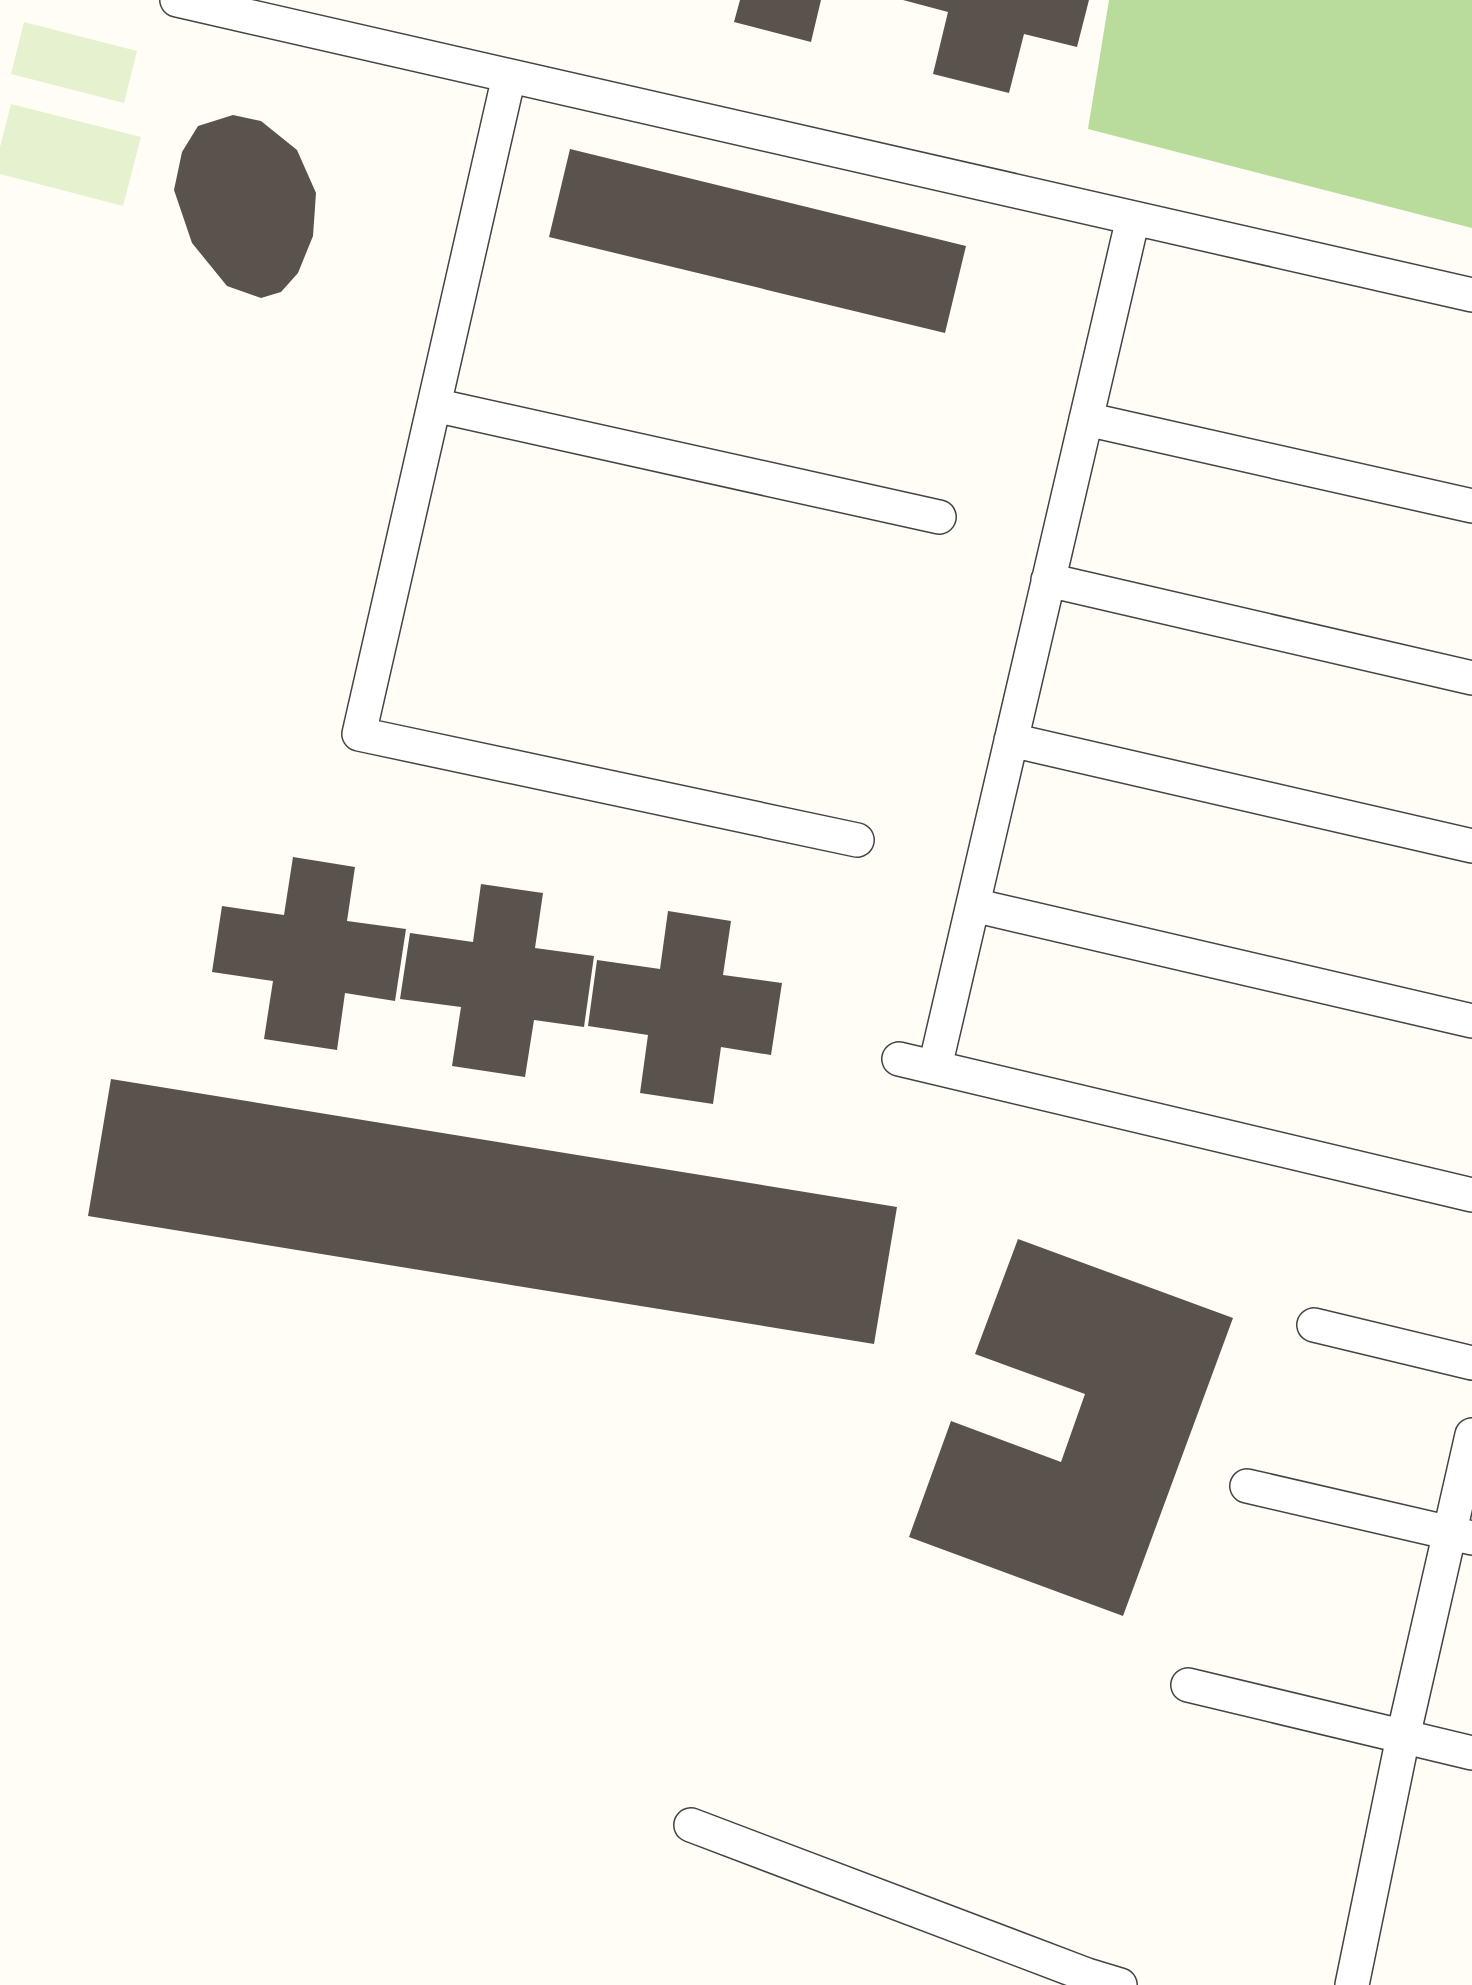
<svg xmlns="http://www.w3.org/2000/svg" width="1472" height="1985" viewBox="0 0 1472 1985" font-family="'Source Serif 4',serif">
<rect width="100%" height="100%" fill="#fffdf5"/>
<path fill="#b9dc9c" d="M1109,0H1472V228L1088,129Z"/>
<path fill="#e6f2cf" d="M24,22L137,51L124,103L11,74Z
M11,104L141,137L123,206L0,174V147Z"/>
<path fill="#5a524d" d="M740,0H821L811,42L734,22Z
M903,0H1089L1077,47L1024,34L1009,93L933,74L948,12Z
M233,115L261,121L297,150L316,193L313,236L298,273L281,292L261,298L227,286L192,243L174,190L182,152L198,126Z
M570,149L966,246L945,333L549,237Z
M293,857L355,867L347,921L406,929L395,1001L345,993L337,1050L264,1039L273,981L212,972L222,906L284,915Z
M481,884L543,893L535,948L594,956L584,1027L534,1020L525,1077L452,1066L461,1007L400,999L410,933L473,942Z
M668,911L731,921L723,975L782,983L771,1055L721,1047L713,1104L640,1093L648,1035L588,1026L597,960L660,969Z
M111,1079L897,1207L874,1344L88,1216Z
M1018,1239L1233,1318L1123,1616L909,1537L951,1421L1061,1462L1085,1394L975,1354Z"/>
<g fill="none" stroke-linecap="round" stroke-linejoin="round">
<g stroke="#444" stroke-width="36">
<path id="minor" d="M177,0L1472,295
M509,76L359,734L857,840
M434,405L939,517
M1086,419L1472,506
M1048,580L1472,678
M1011,740L1472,846
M973,905L1472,1021
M899,1059L1472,1195
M935,1067L1133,218
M1314,1325L1472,1363
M1247,1486L1472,1538
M1188,1685L1472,1753
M691,1825L1087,1975L1120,1985
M1352,1985L1403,1737L1472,1435"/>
</g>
<use href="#minor" stroke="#fff" stroke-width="33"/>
</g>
</svg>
